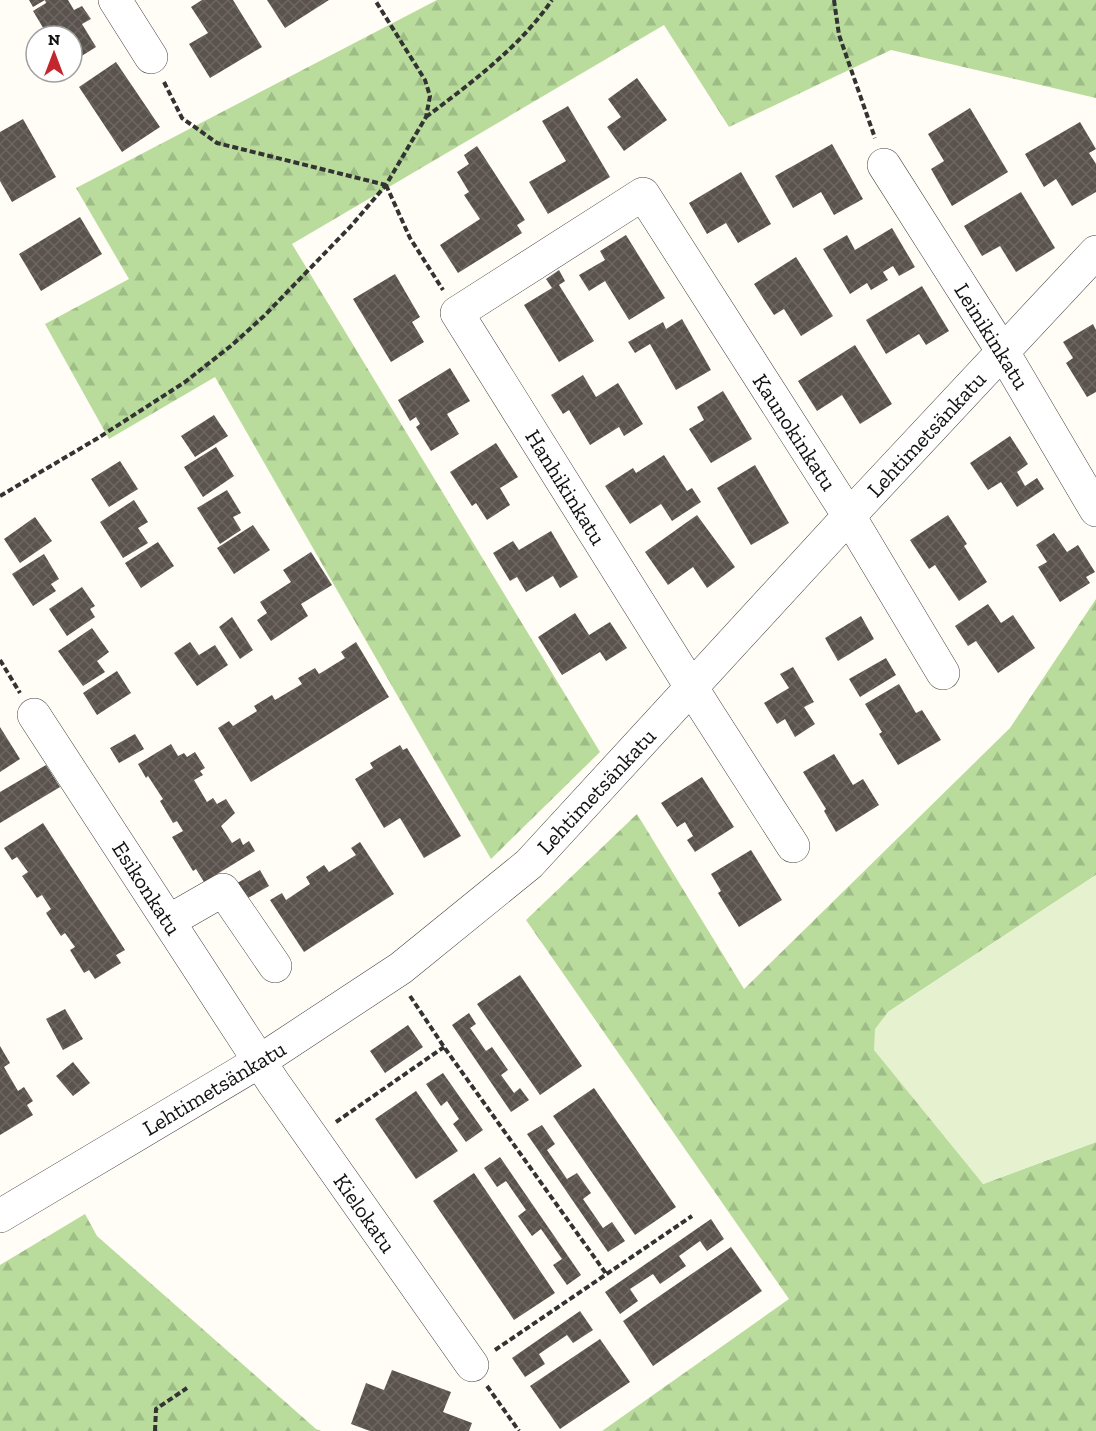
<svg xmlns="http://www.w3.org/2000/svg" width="1096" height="1431" viewBox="0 0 1096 1431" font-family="'Zilla Slab',serif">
<defs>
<pattern id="forest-firs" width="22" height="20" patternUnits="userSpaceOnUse" patternTransform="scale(1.5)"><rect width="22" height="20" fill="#b9dc9c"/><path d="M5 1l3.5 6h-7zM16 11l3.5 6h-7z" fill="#9ebc85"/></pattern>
<pattern id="building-cross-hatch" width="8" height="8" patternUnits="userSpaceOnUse" patternTransform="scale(1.5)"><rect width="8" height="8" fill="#5a524d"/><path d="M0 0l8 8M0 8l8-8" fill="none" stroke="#6d6662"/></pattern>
</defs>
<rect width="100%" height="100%" fill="#fffdf5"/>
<path fill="url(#forest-firs)" d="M437,0H1096V98L891,50L729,127L664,25L292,244L600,752L491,859L215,377L109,439L45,324L129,279L76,188Z
M1096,599V875L888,1012L983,1184L1096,1142V1431H602L789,1299L526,920L637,814L744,989L1010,728Z
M85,1214L97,1236L316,1429L321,1431H0V1265Z"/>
<path fill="#e6f2cf" d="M1096,875V1142L983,1184L874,1050L875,1029L888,1012Z"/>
<path fill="url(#building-cross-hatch)" d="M29,0H68L74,10L82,6L91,19L82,24L96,47L72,62V36H48L33,11L46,3L45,0L33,7Z
M202,0H233L262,47L210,78L189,44L208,33L191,7Z
M267,0H329L285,28Z
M116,62L160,127L122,152L79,87Z
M637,78L667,120L624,151L607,127L621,117L608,99Z
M568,106L610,177L548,214L529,182L566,161L542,121Z
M970,108L1008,172L952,206L931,169L944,161L928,134Z
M23,119L56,177L12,202L0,181V132Z
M1080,122L1096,149L1089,153L1096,164V192L1072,206L1056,179L1044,187L1025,154Z
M832,144L863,199L834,215L821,192L793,208L775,176Z
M477,146L525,220L517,225L522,233L458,273L440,245L480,219L464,195L469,192L457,172L469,164L464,155Z
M741,172L771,224L738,243L726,223L707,234L689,203Z
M1021,192L1055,248L1016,272L1000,246L982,256L964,226Z
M80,217L102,254L41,291L19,254Z
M892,228L915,267L899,276L893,266L883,272L888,280L871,290L867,283L850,294L823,249L847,235L855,250Z
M626,235L665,298L629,320L605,281L589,291L579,275L605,260L600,251Z
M796,257L833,316L801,336L784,309L774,315L754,284Z
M559,270L565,281L559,285L594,341L559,362L524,305L552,288L546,279Z
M395,274L420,317L412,322L424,342L391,362L353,299Z
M922,286L949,331L926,345L919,334L886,354L866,320Z
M682,319L711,370L676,390L650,344L635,353L628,342L663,322L666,329Z
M1093,324L1096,330V392L1087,397L1066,363L1073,358L1063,342Z
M855,345L892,404L860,424L842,395L817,411L798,381Z
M450,368L470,401L447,414L459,434L431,451L416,427L420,424L416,417L410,421L398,400Z
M583,375L596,397L618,383L643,424L624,436L619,427L590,445L569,410L563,414L551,395Z
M723,391L752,439L711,463L689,429L704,420L697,407Z
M214,415L228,436L195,457L181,436Z
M1010,436L1028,464L1017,472L1025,486L1037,478L1044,489L1017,507L1001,482L988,490L970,463Z
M496,443L518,477L500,488L510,505L487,520L476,503L472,506L450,472Z
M216,447L234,476L203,497L184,467Z
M664,455L687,491L692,488L701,502L672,521L661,504L630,524L605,486L633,468L636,473Z
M120,461L138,489L109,507L91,479Z
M755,465L789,523L751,545L717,488Z
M227,490L241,513L233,517L241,530L220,544L197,508Z
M134,500L148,522L138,528L148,543L123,558L100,522Z
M697,515L735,567L707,588L693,567L668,585L645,552Z
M948,515L967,544L964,546L987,582L959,601L935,565L929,569L910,540Z
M35,517L52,541L20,563L4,539Z
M253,525L270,550L234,574L217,548Z
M551,531L578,577L560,588L553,576L526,592L517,577L510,581L493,553L513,541L519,550Z
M1054,533L1067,552L1078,545L1095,572L1086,577L1090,583L1060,602L1038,567L1047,562L1036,545Z
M158,542L174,566L141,588L125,563Z
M311,552L332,585L301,604L308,616L271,641L257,620L267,613L260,602L291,582L283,570Z
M44,554L59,579L51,584L56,591L33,606L12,574Z
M82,587L95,606L90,609L95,617L67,636L49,609Z
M988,604L1001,623L1013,615L1035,648L998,673L976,641L968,646L955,626Z
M575,613L589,635L610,622L627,648L606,661L600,652L562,675L538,637Z
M861,616L874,639L838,661L825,638Z
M232,617L253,650L240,659L219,627Z
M92,628L109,652L97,661L105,672L83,686L58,651Z
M190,642L199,655L215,645L228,665L197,686L174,653Z
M356,642L389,697L251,782L218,728L229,721L233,726L257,711L254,706L272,695L275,700L302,684L298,678L315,668L319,674L345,658L341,652Z
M886,658L896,675L860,697L849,679Z
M793,667L814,702L804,707L815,724L795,737L785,719L777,724L764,703L789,688L780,674Z
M117,671L131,693L97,715L83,693Z
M899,684L916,713L922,710L941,740L898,765L879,734L882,732L865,704Z
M0,727L20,759L0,772Z
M135,734L144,749L119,763L110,748Z
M171,744L178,756L184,753L187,757L195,752L205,768L200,771L203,775L194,780L207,802L213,798L217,804L226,799L235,813L221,826L232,843L240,838L243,845L249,841L255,851L204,882L196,869L193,871L172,837L183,831L177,821L173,823L160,801L163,799L148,776L146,778L138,764Z
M400,745L403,750L407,748L461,836L424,858L400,818L384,828L355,779L373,768L370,763Z
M834,754L853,785L863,779L879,805L836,832L824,811L826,809L803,772Z
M46,765L60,787L0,823V792Z
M702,777L734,827L695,852L687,840L693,836L685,822L677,827L661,803Z
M43,823L125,950L116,955L121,963L95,979L89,970L84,973L70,950L75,947L65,933L61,936L46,913L51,909L42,895L37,898L22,876L28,872L17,857L12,860L4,848Z
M360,842L394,894L304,952L270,900L282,893L286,900L310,884L306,877L324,865L329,872L356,855L351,848Z
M751,850L782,900L739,927L718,893L721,891L711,874Z
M260,870L269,886L241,902L232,886Z
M520,975L582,1066L540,1095L477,1004Z
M65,1009L83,1039L63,1050L46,1019Z
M469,1013L476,1024L470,1028L486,1051L492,1047L508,1070L501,1075L514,1093L520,1088L529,1100L511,1112L452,1025Z
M408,1025L423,1047L385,1073L370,1051Z
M0,1046L10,1063L4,1067L18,1091L24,1087L33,1101L27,1105L33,1115L0,1135Z
M73,1062L90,1083L73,1096L56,1076Z
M443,1073L483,1130L466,1142L453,1124L459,1119L447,1101L441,1106L426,1084Z
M594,1088L676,1207L635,1235L553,1116Z
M416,1091L458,1151L416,1179L375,1119Z
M542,1125L555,1144L547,1150L567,1179L577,1173L591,1193L583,1199L603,1228L612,1222L625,1241L608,1252L527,1134Z
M500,1157L581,1275L567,1285L553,1265L562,1259L541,1229L532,1236L518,1216L526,1210L506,1181L497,1187L484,1168Z
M474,1173L555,1293L514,1320L433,1201Z
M711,1219L724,1239L707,1251L700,1241L679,1256L686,1266L660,1284L653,1274L630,1289L638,1301L620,1314L605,1292Z
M731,1247L762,1291L653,1366L623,1321Z
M580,1311L593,1330L573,1343L567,1335L539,1354L545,1364L525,1377L512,1358Z
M600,1339L630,1382L560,1429L530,1386Z
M392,1370L451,1392L443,1412L472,1423L469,1431H370L351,1424L366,1383L384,1390Z"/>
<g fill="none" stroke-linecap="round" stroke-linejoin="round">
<g stroke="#444" stroke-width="34">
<path id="minor" d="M115,0L151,57
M884,165L1003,352L1096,510
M34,715L273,1082L472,1365
M793,846L705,709L457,313L643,194L849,516L943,673
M169,921L223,890L275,966
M0,1216L260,1061L401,968L529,864L849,516L1096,252"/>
</g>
<path stroke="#333" stroke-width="4" stroke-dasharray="6 3" stroke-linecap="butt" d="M834,0L839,35L875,138
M164,82L182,118L217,143L386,185
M426,117C471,83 520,47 552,0
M386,185L410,238L443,290
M0,496L98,438L185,382L232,345L264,316L351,226L386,185L426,117L430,96L425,80L375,0
M0,660L20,693
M410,996L444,1047L607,1275
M336,1122L444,1047
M495,1350L692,1216
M487,1386L519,1431
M155,1431L156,1409L187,1388"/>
<use href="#minor" stroke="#fff" stroke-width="33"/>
</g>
<g text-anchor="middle" stroke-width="6" stroke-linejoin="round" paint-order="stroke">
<g font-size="22" fill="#111" stroke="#fff">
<text transform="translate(992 336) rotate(58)" y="8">Leinikinkatu</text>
<text transform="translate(795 432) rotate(57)" y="8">Kaunokinkatu</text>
<text transform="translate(926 434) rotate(-47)" y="8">Lehtimetsänkatu</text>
<text transform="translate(566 487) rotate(58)" y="8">Hanhikinkatu</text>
<text transform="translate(596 791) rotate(-47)" y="8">Lehtimetsänkatu</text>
<text transform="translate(147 888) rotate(57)" y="8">Esikonkatu</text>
<text transform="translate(214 1088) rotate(-31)" y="8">Lehtimetsänkatu</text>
<text transform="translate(365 1213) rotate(55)" y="8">Kielokatu</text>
</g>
</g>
<g transform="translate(54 54)"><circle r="28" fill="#ffffff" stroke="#a0a0a0" stroke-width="1.5"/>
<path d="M0-4.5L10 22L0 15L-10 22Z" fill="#c4262e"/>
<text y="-9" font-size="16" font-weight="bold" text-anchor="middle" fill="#111111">N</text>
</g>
</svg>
